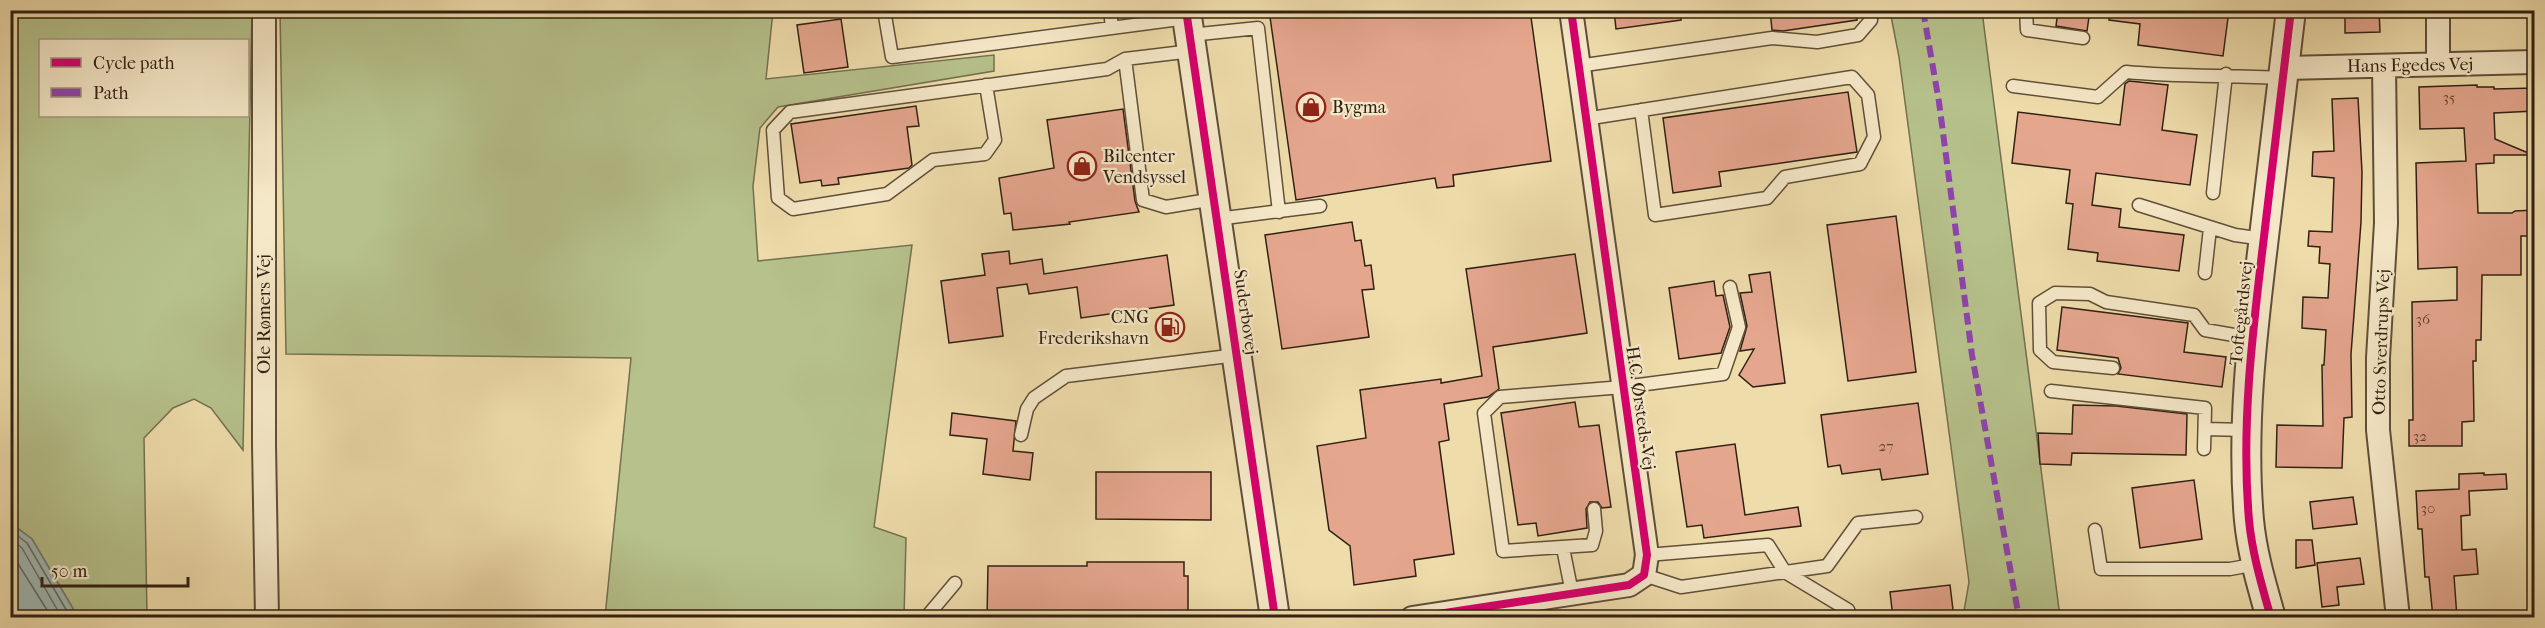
<svg xmlns="http://www.w3.org/2000/svg" width="2545" height="628" viewBox="0 0 2545 628" font-family="'IM FELL French Canon',serif">
<rect width="100%" height="100%" fill="#efdcab"/>
<filter id="stains"><feTurbulence type="fractalNoise" baseFrequency=".00333" numOctaves="4"/><feColorMatrix values="0 0 0 0 .2 0 0 0 0 .09 0 0 0 0 .02 0 0 0 .5 -.17"/></filter>
<radialGradient id="worn" r=".72"><stop offset=".6" stop-color="#630" stop-opacity="0"/><stop offset="1" stop-color="#630" stop-opacity=".3"/></radialGradient>
<path fill="#b6c18b" stroke="#74704f" stroke-width="1.5" fill-rule="evenodd" d="M10,11H252L243,450L211,408L194,399L173,408L144,438L147,617H78L32,539L11,523ZM40,40H248V116H40Z
M280,11H773L766,79L994,55V71L778,107L760,128L753,186L758,261L912,245L874,527L906,538L904,617H605L631,358L286,354Z
M1890,11H1982L2060,617H1963L1969,582L1899,57Z"/>
<path fill="#9fb9b5" stroke="#737c74" stroke-width="1.5" d="M10,523L32,539L78,617H11Z"/>
<g fill="none" stroke-linecap="round" stroke-linejoin="round">
<path stroke="#686c64" stroke-width="1.5" d="M10,530L27,543L71,618
M10,539L22,548L62,618
M10,551L52,618"/>
</g>
<path fill="#e5a68e" stroke="#312013" stroke-width="1.5" d="M1269,10H1530L1551,161L1453,175L1454,186L1437,188L1435,178L1296,200Z
M1614,10H1681V20L1616,29Z
M1770,10H1856L1857,20L1783,31L1772,30Z
M2058,10H2090L2087,31L2056,26Z
M2109,10H2229L2223,56L2138,45L2140,24L2109,20Z
M2357,10H2379L2380,32L2345,33V16H2357Z
M841,19L848,67L804,73L797,25Z
M2129,81L2168,85L2162,130L2197,135L2190,185L2096,173L2092,205L2121,209L2119,227L2184,235L2179,271L2097,261L2098,253L2068,249L2073,204L2066,203L2070,170L2012,163L2018,112L2120,125L2125,84Z
M2477,85V87H2494V89L2535,88V111L2494,113L2495,139L2533,155H2494V163L2476,164L2478,213H2512L2515,211L2535,210V236H2521V275H2482L2481,340H2476V361H2473L2474,421L2462,422V446H2409V420H2413L2412,302L2457,300V267L2418,269L2416,163L2466,161L2464,128L2420,129L2419,87Z
M1848,92L1857,152L1719,172L1721,186L1673,193L1663,118Z
M2358,98L2362,172L2361,222L2351,354L2352,417L2344,418L2342,468L2276,467L2277,425L2323,426L2322,365H2324L2326,330L2302,328L2303,297L2328,298L2330,264L2319,263L2320,247L2308,246L2309,231L2332,232L2334,178L2312,176L2313,152L2334,151L2332,99Z
M916,106L919,126L907,127L912,165L909,168L838,178L839,184L822,186L821,180L800,183L791,124Z
M1123,109L1135,201L1139,212L1069,222L1070,224L1013,230L1011,213L1004,214L999,178L1054,168L1047,120Z
M1896,216L1916,372L1848,381L1827,225Z
M1352,222L1355,241L1361,240L1365,266L1371,265L1374,289L1362,290L1369,337L1282,349L1265,235Z
M1009,251L1010,264L1042,259L1044,274L1167,255L1174,305L1081,318L1077,287L1029,294L1027,284L997,288L1003,336L949,343L941,281L985,275L982,254Z
M1575,254L1587,333L1493,347L1499,389L1488,397L1444,404L1449,440L1439,442L1454,554L1414,560L1416,576L1354,585L1350,546L1329,530L1317,446L1366,438L1360,390L1441,379V383L1482,376L1466,269Z
M1770,272L1785,383L1753,387L1739,375L1754,349L1740,351L1747,326L1740,293L1752,292L1749,275Z
M1714,281L1716,296L1723,295L1730,327L1721,353L1679,359L1669,288Z
M2062,307L2188,323L2184,352L2226,357L2222,387L2118,374L2121,368L2118,358L2057,350Z
M1575,402L1579,427L1599,425L1611,507L1602,508L1598,502H1590L1586,509L1587,528L1538,536L1536,523L1518,525L1501,413Z
M1918,403L1928,474L1882,480L1880,469L1842,474L1840,465L1828,467L1821,415Z
M2073,405L2116,406L2187,414L2186,455L2072,453L2071,465L2040,464L2038,433L2072,434Z
M952,413L1016,421L1013,451L1033,453L1030,480L983,474L987,439L950,435Z
M1735,444L1745,515L1798,507L1801,526L1704,538L1702,525L1687,527L1676,452Z
M1096,472H1211V520L1096,519Z
M2484,473V475L2506,474L2507,489L2469,491L2470,515L2461,516L2462,550L2476,549L2478,574L2454,576L2457,618H2433L2429,577H2425L2422,529H2418L2416,491L2459,489V474Z
M2194,480L2202,539L2140,548L2132,488Z
M2353,497L2357,524L2313,529L2310,502Z
M2296,540H2312L2315,565L2296,568Z
M2360,558L2364,584L2337,587L2339,605L2322,607L2317,563Z
M1087,562H1184V576H1188V618H987L988,566H1087Z
M1950,585L1954,618H1893L1890,592Z"/>
<g fill="none" stroke-linecap="round" stroke-linejoin="round">
<g stroke="#604f39" stroke-width="15">
<path id="service" d="M884,10L892,57L1187,18
M1110,10L1112,28
M2026,10L2027,30L2083,38
M1190,35L1258,28L1279,212
M1125,59L1143,200L1166,207L1214,199
M1578,66L1772,38L1817,42L1858,35L1871,20L1872,10
M986,85L995,140L985,154L933,160L887,194L793,209L778,198L773,130L790,112L1107,69L1125,59L1192,51
M2013,86L2098,97L2126,72C2178,77 2230,75 2283,78
M1585,119L1852,77L1868,95L1874,137L1860,164L1785,177L1767,198L1655,215L1641,110
M2213,193L2226,74
M2139,205L2235,235L2264,239
M1217,219L1320,206
M2205,273L2210,228
M2113,368L2053,362L2040,350L2039,303L2055,293L2090,294L2106,302L2194,315L2205,330L2251,338
M2051,391L2205,408L2204,449
M2205,429L2246,430
M1021,435L1027,409L1034,398L1066,376L1237,355
M1594,509L1596,531L1592,545L1503,551L1484,413L1500,397L1623,387L1723,374L1739,327L1730,287
M2095,530L2101,569H2230L2257,564
M1563,548L1572,593
M1647,555L1768,545L1785,572L1848,610L1852,618
M1644,575L1681,587L1827,566L1858,523L1916,517
M929,618V614L955,583"/>
</g>
<g stroke="#604f39" stroke-width="26">
<path id="minor" d="M264,10V445L267,618
M2438,10V64
M2384,66L2386,223L2378,358V430L2398,618
M2285,68L2534,62
M1412,618L1629,585L1644,575L1647,555L1571,10"/>
</g>
<g stroke="#604f39" stroke-width="32">
<path id="tertiary" d="M1186,10L1275,618
M2271,618C2262,586 2252,553 2249,520C2241,428 2252,336 2263,245C2272,167 2282,89 2291,10"/>
</g>
<use href="#service" stroke="#f5e8c8" stroke-width="12"/>
<use href="#minor" stroke="#f5e8c8" stroke-width="22"/>
<use href="#tertiary" stroke="#f5e8c8" stroke-width="28"/>
<path stroke="#8e44ad" stroke-width="6" stroke-dasharray="12 6" stroke-linecap="butt" d="M1923,10L1939,102L1972,355L2019,618"/>
<g stroke="#f5e8c8" stroke-width="11">
<path id="cycleway" d="M1186,10L1275,618
M1412,618L1629,585L1644,575L1647,555L1571,10
M2271,618C2262,586 2252,553 2249,520C2241,428 2252,336 2263,245C2272,167 2282,89 2291,10"/>
</g>
<use href="#cycleway" stroke="#d6006c" stroke-width="8"/>
</g>
<defs>
<g id="shop-ring" transform="scale(1.5)"><circle r="9.5" fill="#f5e8c8" stroke="#8f2418" stroke-width="1.5"/><path d="M-5-2.5h2.3a2.7 3.5 0 0 1 5.4 0H5L5.5 6h-11ZM-1.5-2.5h3a1.5 2.3 0 0 0-3 0Z" fill="#8f2418"/></g>
<g id="fuel-ring" transform="scale(1.5)"><circle r="9.5" fill="#f5e8c8" stroke="#8f2418" stroke-width="1.5"/><path d="M-5.5-6h7V0h2V4h1.3V-2.5L3-4.5l.8-.8L6-3V5H2.5V1h-1V6h-7ZM-4.2-4.7v3.2H.2V-4.7Z" fill="#8f2418"/></g>
</defs>
<g fill-rule="evenodd">
<use href="#shop-ring" x="1311" y="107"/>
<use href="#shop-ring" x="1082" y="166"/>
<use href="#fuel-ring" x="1170" y="327"/>
</g>
<g text-anchor="middle" stroke-width="4.5" stroke-linejoin="round" paint-order="stroke">
<g font-size="15" fill="#5e4232">
<text x="2449" y="102">35</text>
<text x="2423" y="324">36</text>
<text x="2420" y="441">32</text>
<text x="1886" y="451">27</text>
<text x="2428" y="513">30</text>
</g>
<g font-size="18" fill="#312013" stroke="#f5e8c8">
<text transform="translate(2410 65) rotate(-1)" y="6">Hans Egedes Vej</text>
<text transform="translate(1246 312) rotate(82)" y="6">Suderbovej</text>
<text transform="translate(2241 313) rotate(-84)" y="6">Toftegårdsvej</text>
<text transform="translate(264 314) rotate(-90)" y="6">Ole Rømers Vej</text>
<text transform="translate(2381 342) rotate(-88)" y="6">Otto Sverdrups Vej</text>
<text transform="translate(1641 408) rotate(82)" y="6">H.C. Ørsteds Vej</text>
</g>
<g font-size="18" fill="#312013" stroke="#f5e8c8" text-anchor="start">
<text x="1332" y="113">Bygma</text>
<text x="1103" y="162">Bilcenter<tspan x="1103" dy="21">Vendsyssel</tspan></text>
<text x="1149" y="323" text-anchor="end">CNG<tspan x="1149" dy="21">Frederikshavn</tspan></text>
</g>
</g>
<rect width="2545" height="628" fill="none" stroke="#efdcab" stroke-width="36"/>
<rect x="12" y="12" width="2521" height="604" fill="none" stroke="#312013" stroke-width="3"/>
<rect x="18" y="18" width="2509" height="592" fill="none" stroke="#312013" stroke-width="1.5"/>
<rect x="39" y="39" width="210" height="78" fill="#f5e8c8" stroke="#a79880" stroke-width="1.5"/>
<rect x="51" y="58" width="30" height="9" fill="#d6006c" stroke="#a79880" stroke-width="1.5"/>
<text x="93" y="69" font-size="18" fill="#312013">Cycle path</text>
<rect x="51" y="88" width="30" height="9" fill="#8e44ad" stroke="#a79880" stroke-width="1.5"/>
<text x="93" y="99" font-size="18" fill="#312013">Path</text>
<path d="M42 577v9h146v-9" fill="none" stroke="#312013" stroke-width="3"/>
<text x="51" y="577" font-size="18" fill="#312013" stroke="#f5e8c8" stroke-width="4.5" paint-order="stroke">50 m</text>
<rect width="100%" height="100%" filter="url(#stains)"/>
<rect width="100%" height="100%" fill="url(#worn)"/>
</svg>
